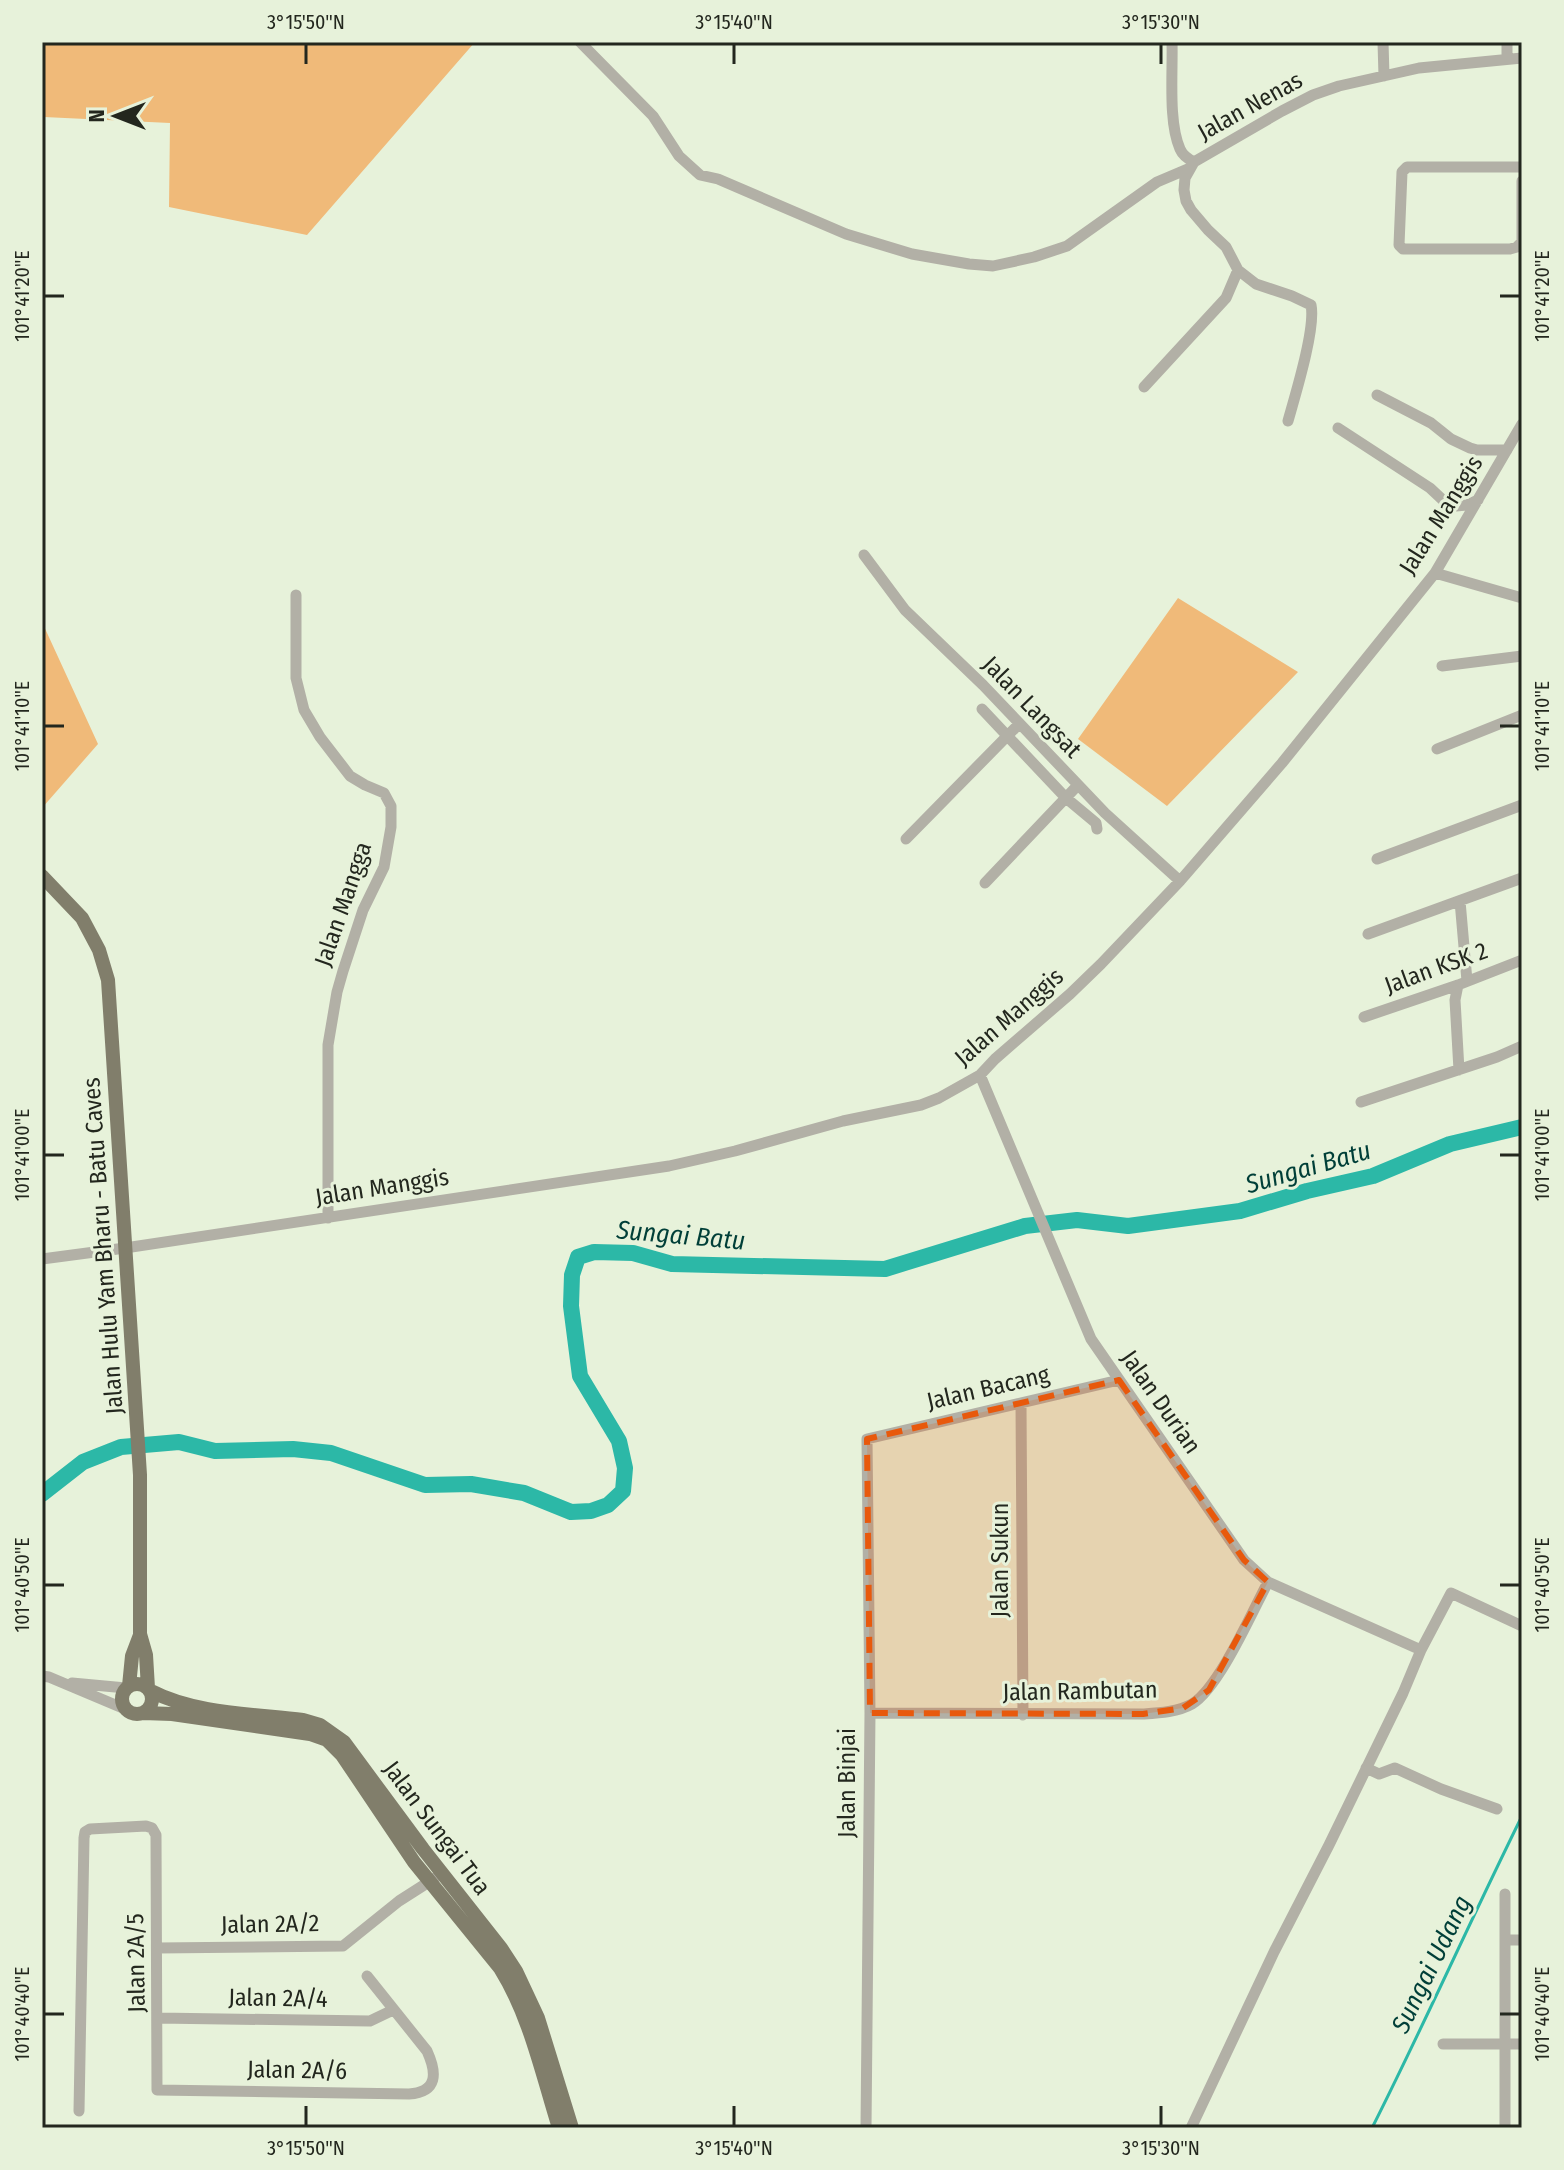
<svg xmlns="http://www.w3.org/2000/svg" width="1564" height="2170" viewBox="0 0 1564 2170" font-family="'Fira Sans Condensed',sans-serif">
<rect width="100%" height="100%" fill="#e7f2da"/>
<path fill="#f0ba79" d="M42,42H475L307,235L169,207L170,123L44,117L42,123Z
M1178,598L1298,672L1167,806L1078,739Z
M42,622L98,744L42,808Z"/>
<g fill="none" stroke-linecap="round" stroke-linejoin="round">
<path stroke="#2cb8a7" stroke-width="3" d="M1372,2128C1424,2025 1471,1919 1522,1816"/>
<path stroke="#2cb8a7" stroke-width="16" d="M42,1494L83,1462L121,1447L179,1442L215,1451L293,1449L331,1453L425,1485L471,1484L524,1493L571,1512L591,1511L608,1505L623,1491L625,1468L619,1441L580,1376L571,1306L572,1275L578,1257L594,1252L633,1253L672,1264L885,1269L1025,1226L1077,1220L1128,1226L1240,1211L1307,1191L1373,1176L1450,1144L1522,1127"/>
<path stroke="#b2b0a6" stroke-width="11" d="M580,42L653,116L679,156L700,175L718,179L846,234L912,254L969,264L993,266L1034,257L1067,246L1157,182L1190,168
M1172,42C1173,72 1168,122 1180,149C1183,156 1188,159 1194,162
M1383,42L1384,76
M1507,42V58
M1522,167H1407L1402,172L1399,245L1403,249H1510L1517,247L1522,242V181
M1144,387L1226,298L1238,270
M1377,395L1431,423L1451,439L1470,448L1477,450H1507
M1288,421C1295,396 1316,328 1311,305L1292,296L1256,284L1238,270L1226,247L1208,230L1191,210L1186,201L1184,190L1185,178L1194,162L1282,111L1313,95L1339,86L1419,68L1522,58
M1338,428L1430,488L1446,503L1456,506L1467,505L1478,500
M864,555L905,610L983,685L1105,813L1180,881
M1435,573L1522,598
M296,595V678L304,710L320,737L350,776L365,785L384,793L391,806V827L384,867L363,910L343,971L337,992L328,1045V1218
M1442,666L1522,656
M982,709L1066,798L1096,823L1097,829
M1437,749L1522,715
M906,839L1019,724
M1377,859L1522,805
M985,883L1078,785
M1460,901L1467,981
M1368,934L1522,878
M1458,985L1455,1000L1459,1070
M1364,1017L1458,985L1522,960
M980,1075L1091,1339L1244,1560L1268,1582L1421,1650
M1361,1102L1497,1057L1522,1046
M42,1259L125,1248L669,1166L735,1151L843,1121L921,1105L939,1098L980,1075L995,1059L1070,994L1101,964L1180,881L1282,763L1435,573L1522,424
M1021,1404L1023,1715
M42,1676L49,1677L125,1709
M72,1683L126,1688
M870,1713L1143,1714C1159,1713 1178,1712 1192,1704C1219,1688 1252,1612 1268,1582
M1366,1768L1379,1774L1395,1768L1441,1789L1497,1809
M1505,1894V2128
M1505,1940H1522
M158,1948L343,1946L399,1901L435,1878
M158,2018L370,2021L393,2010
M1443,2044H1522
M79,2111L84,1838L85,1832L90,1829L146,1826L152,1828L156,1835L157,2090L409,2094C438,2092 437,2073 427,2051L367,1976
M866,2128L870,1713L867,1439L1119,1380
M1191,2128L1274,1952L1329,1845L1403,1693L1421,1650L1451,1593L1522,1626"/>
<path stroke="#817e6b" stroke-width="14" d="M42,876L82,918L99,950L108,980L140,1475V1634L146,1655L148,1688
M122 1699a15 15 0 1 1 30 0a15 15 0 1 1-30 0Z
M129,1686L132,1656L140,1635
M151,1691C195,1714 254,1714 303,1720L320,1725L344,1742L423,1849L501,1948L516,1971L538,2018L572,2128
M143,1713L172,1714L310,1734L327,1740L342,1755L414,1862L500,1968C530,2016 542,2074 559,2128"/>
</g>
<path fill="#e8590c" fill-opacity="0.2" stroke="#e8590c" stroke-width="6" stroke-dasharray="16 10" stroke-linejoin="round" d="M1119,1380L1244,1560L1268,1582L1209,1690L1183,1708L1143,1714L870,1713L867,1439Z"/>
<path fill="none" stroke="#23271e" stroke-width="3" d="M306,44V64M734,44V64M1161,44V64M44,296H64M1500,296H1520M44,726H64M1500,726H1520M44,1155H64M1500,1155H1520M44,1585H64M1500,1585H1520M44,2014H64M1500,2014H1520M306,2106V2126M734,2106V2126M1161,2106V2126"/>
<g text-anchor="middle" stroke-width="6" stroke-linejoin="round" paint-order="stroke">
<g font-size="24" fill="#23271e" stroke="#e7f2da">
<text transform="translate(1250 106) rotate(-29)" y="8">Jalan Nenas</text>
<text transform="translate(1441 515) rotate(-58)" y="8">Jalan Manggis</text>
<text transform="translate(1032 707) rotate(46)" y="8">Jalan Langsat</text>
<text transform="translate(343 904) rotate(-71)" y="8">Jalan Mangga</text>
<text transform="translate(1436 968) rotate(-20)" y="8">Jalan KSK 2</text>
<text transform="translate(1009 1017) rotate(-41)" y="8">Jalan Manggis</text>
<text transform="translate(382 1187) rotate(-9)" y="8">Jalan Manggis</text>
<text transform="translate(103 1246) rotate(-94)" y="8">Jalan Hulu Yam Bharu - Batu Caves</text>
<text transform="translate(988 1388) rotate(-13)" y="8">Jalan Bacang</text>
<text transform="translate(1161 1402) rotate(55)" y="8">Jalan Durian</text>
<text transform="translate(1000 1560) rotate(-90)" y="8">Jalan Sukun</text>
<text transform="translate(1080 1691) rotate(-1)" y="8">Jalan Rambutan</text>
<text transform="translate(847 1783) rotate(-90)" y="8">Jalan Binjai</text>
<text transform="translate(437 1828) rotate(53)" y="8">Jalan Sungai Tua</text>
<text transform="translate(270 1924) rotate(-1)" y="8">Jalan 2A/2</text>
<text transform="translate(136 1963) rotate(-91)" y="8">Jalan 2A/5</text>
<text transform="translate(278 1998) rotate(1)" y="8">Jalan 2A/4</text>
<text transform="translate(297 2070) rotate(1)" y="8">Jalan 2A/6</text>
</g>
<g font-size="26" font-style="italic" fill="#003f38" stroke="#e7f2da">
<text transform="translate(1308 1167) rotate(-16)" y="9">Sungai Batu</text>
<text transform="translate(681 1235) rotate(5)" y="9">Sungai Batu</text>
<text transform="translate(1431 1964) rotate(-64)" y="9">Sungai Udang</text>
</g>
</g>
<rect width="1564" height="2170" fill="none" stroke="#e7f2da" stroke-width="88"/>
<g transform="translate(116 116) rotate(270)" stroke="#e7f2da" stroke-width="6" paint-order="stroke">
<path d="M0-6L14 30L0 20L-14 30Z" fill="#23271e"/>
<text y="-12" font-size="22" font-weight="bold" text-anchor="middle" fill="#23271e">N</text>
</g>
<rect x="44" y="44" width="1476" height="2082" fill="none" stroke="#23271e" stroke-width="3"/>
<g font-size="20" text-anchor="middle" fill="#23271e">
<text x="306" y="29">3°15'50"N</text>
<text x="734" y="29">3°15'40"N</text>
<text x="1161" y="29">3°15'30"N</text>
<text transform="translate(1542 296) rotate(-90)" y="7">101°41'20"E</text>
<text transform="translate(22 296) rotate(-90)" y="7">101°41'20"E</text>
<text transform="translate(1542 726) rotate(-90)" y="7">101°41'10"E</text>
<text transform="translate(22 726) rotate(-90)" y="7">101°41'10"E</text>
<text transform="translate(1542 1155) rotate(-90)" y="7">101°41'00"E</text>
<text transform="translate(22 1155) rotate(-90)" y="7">101°41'00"E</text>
<text transform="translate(1542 1585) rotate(-90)" y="7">101°40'50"E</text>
<text transform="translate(22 1585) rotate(-90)" y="7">101°40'50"E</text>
<text transform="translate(1542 2014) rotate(-90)" y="7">101°40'40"E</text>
<text transform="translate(22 2014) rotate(-90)" y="7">101°40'40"E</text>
<text x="306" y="2155">3°15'50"N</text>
<text x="734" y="2155">3°15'40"N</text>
<text x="1161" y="2155">3°15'30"N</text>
</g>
</svg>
